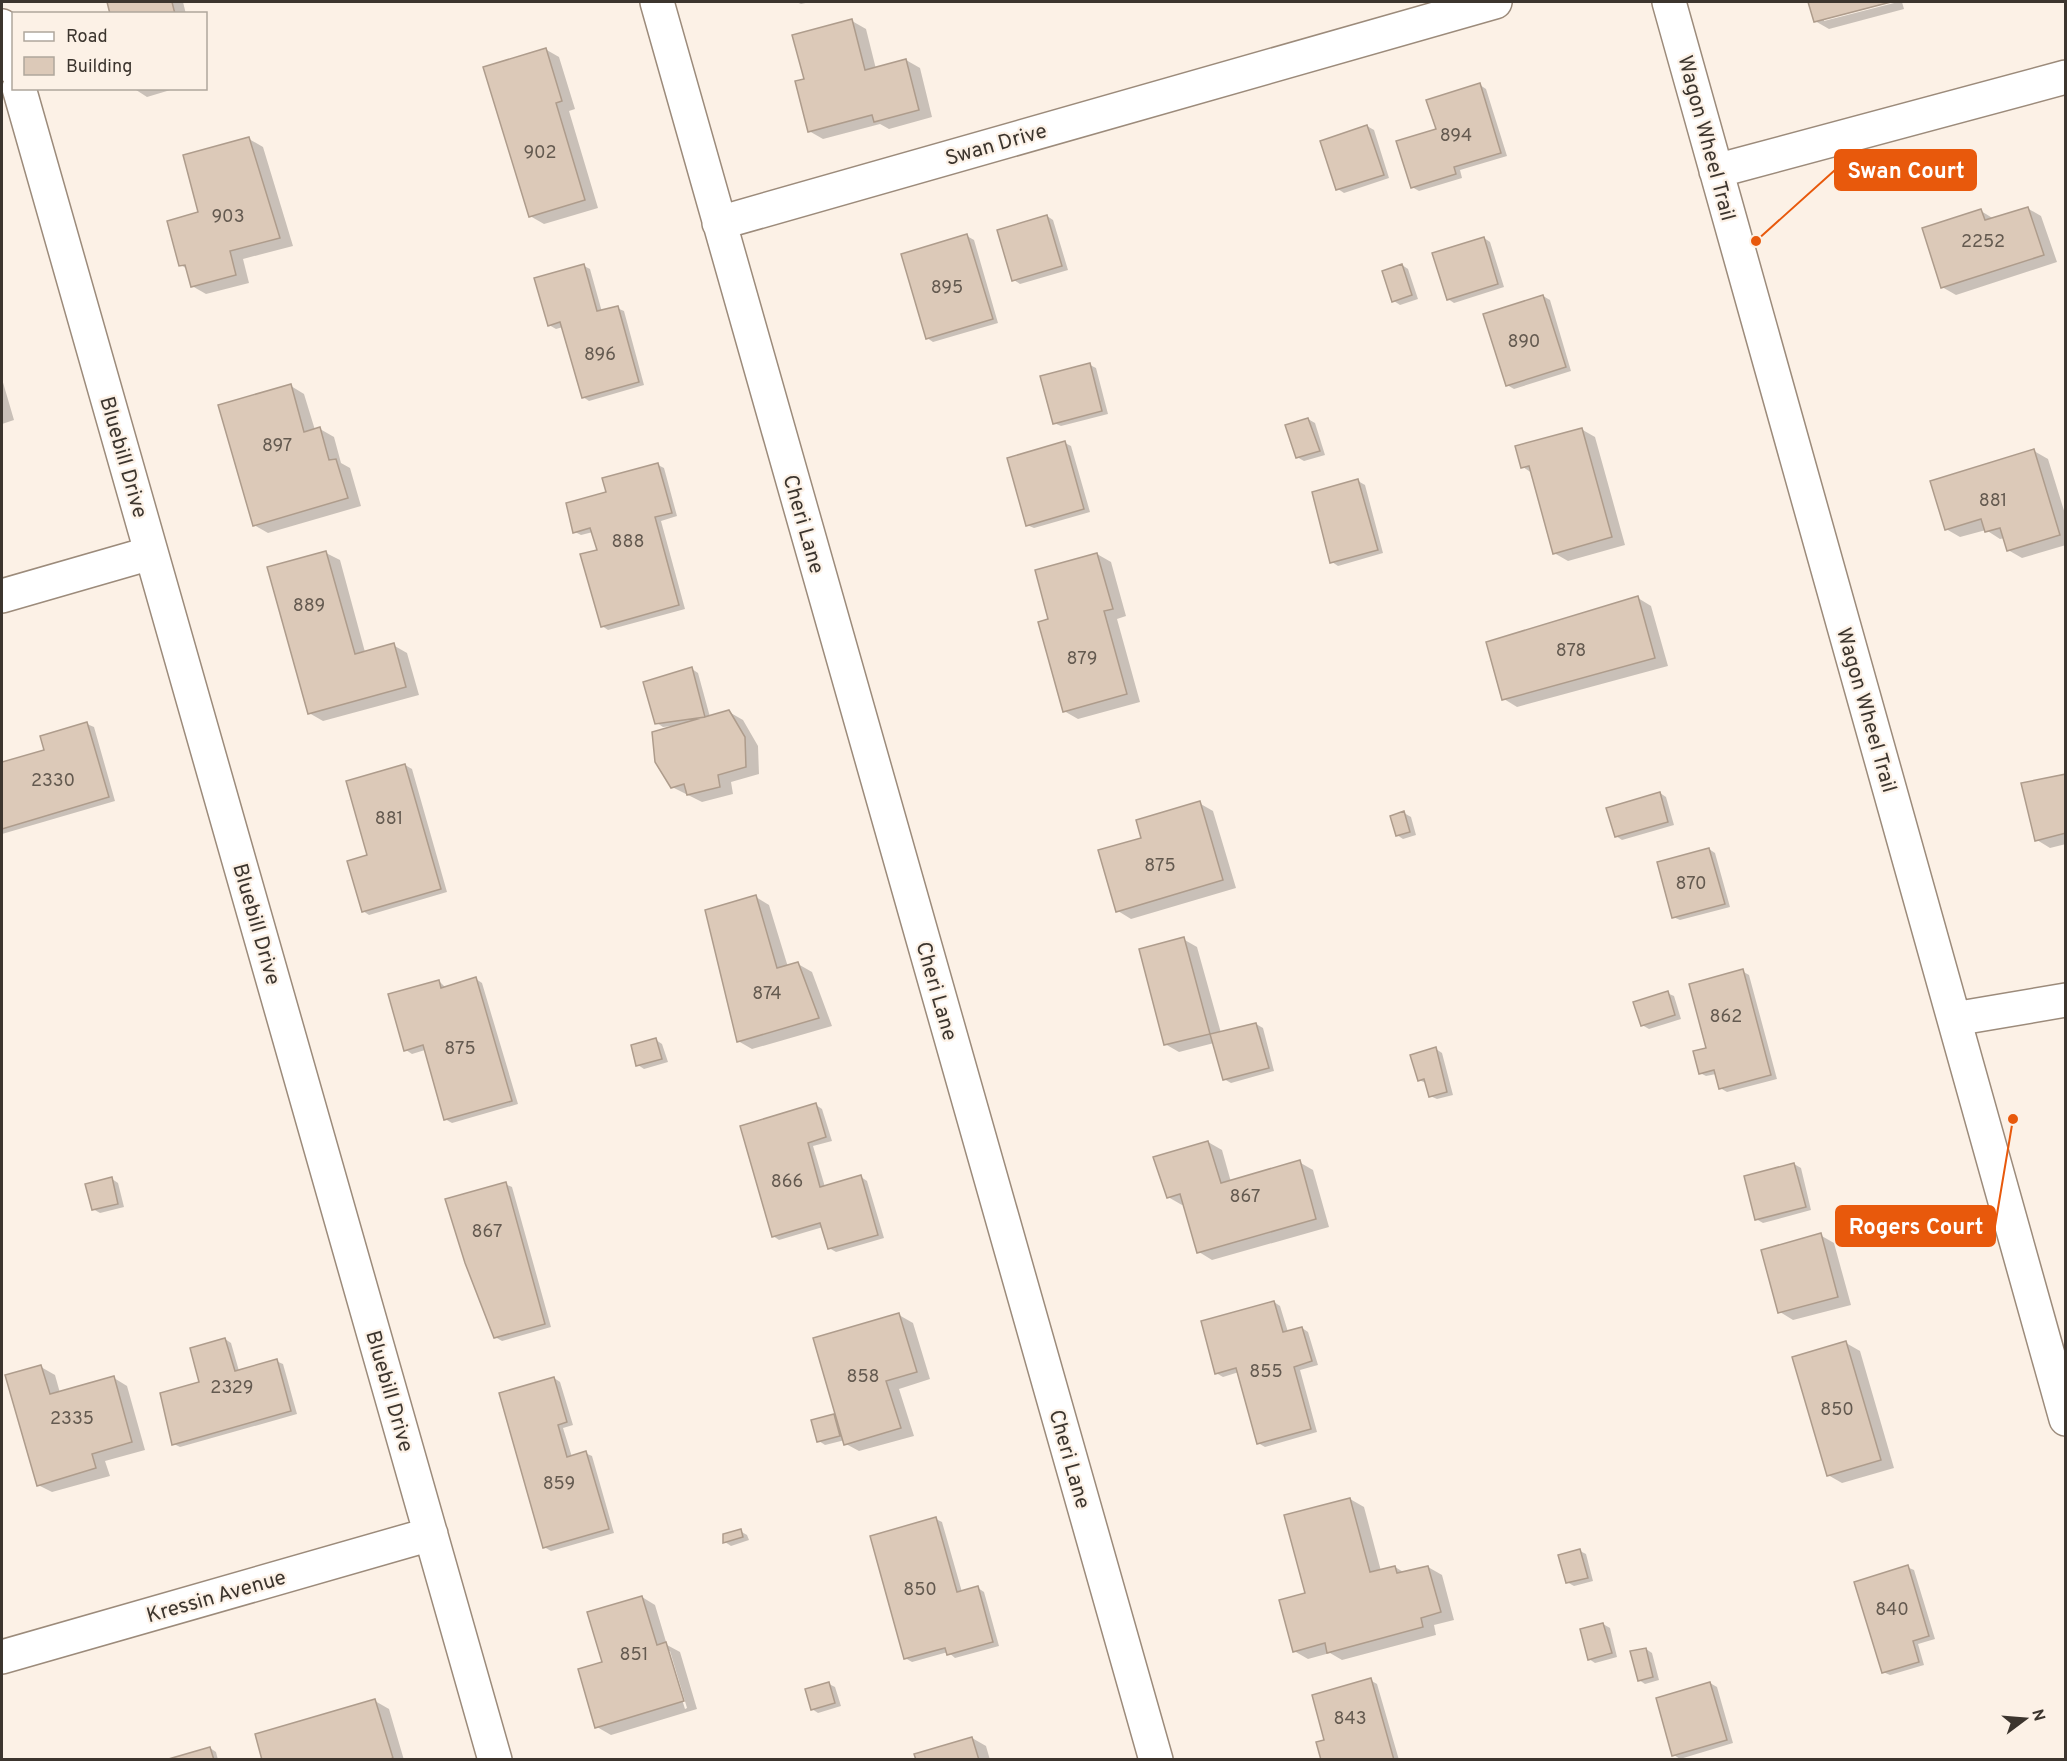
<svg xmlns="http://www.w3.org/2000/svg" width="2067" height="1761" viewBox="0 0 2067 1761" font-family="Overpass,sans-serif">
<rect width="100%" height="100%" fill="#fcf1e6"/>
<path fill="#0003" fill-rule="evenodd" d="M108,2H183L186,14H112Z
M796,2H810L801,4Z
M1810,2H1886L1824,18V21L1898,2H1902L1904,9L1829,29L1815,21Z
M852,21L866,29L876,69L906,60L920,68L932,117L889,129L880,124L823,139L809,131L806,80Z
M545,49L559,57L575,109L569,111L598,208L544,224L530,216Z
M1480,85L1486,89L1507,156L1460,170L1462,178L1419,191L1412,187L1438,130Z
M133,88H177L147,97Z
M1367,126L1374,130L1389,178L1344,193L1338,189Z
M249,139L263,147L293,246L243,259L249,283L206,294L192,286L187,269L181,265L200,213Z
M2027,208L2041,216L2057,262L1956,295L1942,287L1981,211L1994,219Z
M1047,216L1053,220L1068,270L1020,284L1014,280Z
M967,236L974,240L998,323L933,342L927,338Z
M1484,238L1490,242L1504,287L1454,303L1448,299Z
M1402,265L1408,269L1418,299L1400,305L1394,301Z
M584,266L590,269L602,312L617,308L624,311L644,385L589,401L583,397L563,327L556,329L549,325Z
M1543,296L1550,300L1571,371L1514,389L1507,385Z
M1090,365L1096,368L1108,414L1061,426L1054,423Z
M2,379L14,420L2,424Z
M291,386L304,394L315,430L320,429L334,437L341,463L350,468L361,506L268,533L254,525Z
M1308,419L1315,423L1325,455L1304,461L1297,457Z
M1581,429L1595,437L1625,545L1568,561L1554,553L1532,473L1523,467Z
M1065,443L1071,446L1090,512L1034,528L1027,525Z
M2034,451L2048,459L2066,517V545L2022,558L2008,550L2005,538L2000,539L1986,530L1960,537L1946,529Z
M658,465L664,468L677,516L661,521L685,609L608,630L602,626L599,551L593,532L581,535L575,532L607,493Z
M1358,481L1365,485L1383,553L1338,566L1332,562Z
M326,553L340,560L365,652L393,645L407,653L419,695L323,721L309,713Z
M1097,554L1111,562L1126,616L1117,619L1140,702L1078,719L1064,711L1050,620Z
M1638,598L1651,606L1668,666L1517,707L1504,699Z
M692,669L698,673L710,717L729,712L743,720L758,746L759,774L731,782L733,794L702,802L672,787V726L663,727L657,723Z
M87,724L94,727L115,801L2,834V764L46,751Z
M405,765L412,769L447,892L369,915L363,911L369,856Z
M2066,775V844L2050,848L2037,840Z
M1660,793L1666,797L1674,825L1622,840L1616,836Z
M1199,803L1213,811L1236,888L1131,919L1118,911L1143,839Z
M1404,813L1411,817L1416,835L1403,839L1397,835Z
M1709,849L1715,853L1730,907L1680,920L1673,917Z
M756,897L769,905L788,967L798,964L812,972L832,1026L752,1049L738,1041Z
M1183,939L1197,947L1221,1033L1256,1024L1263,1028L1274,1071L1231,1083L1224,1079L1214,1043L1179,1052L1165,1044Z
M1742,971L1749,975L1777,1079L1727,1092L1720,1088L1716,1074L1706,1076L1700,1073L1708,1049Z
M476,979L482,983L518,1104L452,1123L445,1119L425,1050L412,1054L406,1050L439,981L446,988Z
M1667,993L1674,996L1681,1019L1649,1029L1642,1025Z
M656,1040L662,1044L668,1062L644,1069L638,1065Z
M1436,1049L1442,1053L1453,1095L1437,1099L1430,1096L1426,1083L1419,1080Z
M816,1105L822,1109L832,1141L813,1146L825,1187L861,1177L867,1181L884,1238L836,1252L829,1248L823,1227L779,1240L773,1236Z
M1208,1142L1222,1150L1231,1182L1299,1162L1313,1170L1329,1227L1212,1260L1199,1252L1184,1204L1182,1205L1168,1197Z
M1794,1164L1801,1168L1811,1210L1763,1223L1756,1219Z
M112,1179L118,1183L124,1207L100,1213L93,1209Z
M505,1184L512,1187L551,1327L502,1341L495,1337Z
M1820,1235L1834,1243L1851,1305L1793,1320L1780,1312Z
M1274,1302L1280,1306L1288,1332L1302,1328L1308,1332L1318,1365L1300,1370L1317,1432L1265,1447L1258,1443L1239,1372L1223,1377L1216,1373Z
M899,1315L913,1323L930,1379L899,1389L914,1436L859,1451L846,1444L845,1440L825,1445L819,1441L834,1415L838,1418Z
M225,1339L231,1343L239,1371L276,1361L283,1364L297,1414L180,1447L174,1444L201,1383Z
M1846,1343L1860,1351L1894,1468L1842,1483L1828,1475Z
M41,1367L55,1375L60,1393L114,1378L127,1386L145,1450L105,1461L110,1476L52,1492L38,1485Z
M554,1378L560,1382L573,1425L563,1428L572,1457L585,1453L592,1456L614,1533L551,1551L544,1547Z
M1350,1499L1364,1507L1381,1571L1395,1567L1405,1573L1428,1567L1442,1575L1454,1620L1434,1625L1436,1635L1342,1660L1330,1653L1308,1659L1294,1651L1307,1594Z
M936,1519L942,1522L962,1592L978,1588L984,1592L999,1646L955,1658L948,1652L912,1662L905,1658Z
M740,1531L747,1535L749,1540L731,1546L725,1542Z
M1580,1551L1586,1554L1593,1581L1574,1586L1567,1582Z
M1907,1567L1914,1570L1935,1639L1918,1644L1924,1665L1890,1675L1883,1672Z
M642,1597L655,1605L667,1645L680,1652L697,1709L611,1735L597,1727L604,1664ZM667,1651H670L687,1708L685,1709Z
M1603,1624L1610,1628L1617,1657L1595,1663L1589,1659Z
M1646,1649L1652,1653L1659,1680L1645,1684L1639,1680Z
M1370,1680L1377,1684L1399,1760H1323L1326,1741Z
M1710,1683L1717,1687L1733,1743L1680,1759L1674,1755Z
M829,1684L835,1687L841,1706L818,1713L812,1709Z
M375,1701L389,1709L404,1760H264Z
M972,1738L986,1746L990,1760H917Z
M210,1748L216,1752L218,1760H170Z"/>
<path fill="#dcc9b8" stroke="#ae9c8c" stroke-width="1.5" d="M107,2H172L175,14H110Z
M1808,2H1891L1814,22Z
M852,19L865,70L906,59L919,110L874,122L872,115L808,132L795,81L804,79L792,35Z
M546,48L562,101L556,103L585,200L529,217L483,67Z
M1480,83L1501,153L1454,167L1456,174L1411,188L1396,141L1436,129L1426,100Z
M1367,125L1384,175L1336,190L1320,141Z
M249,137L280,238L230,251L236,275L191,287L185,265L179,266L167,221L198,212L183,155Z
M2028,207L2044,255L1941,288L1922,228L1981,209L1985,220Z
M1047,215L1062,266L1012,281L997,230Z
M967,234L993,319L926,339L901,254Z
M1484,237L1498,284L1447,300L1432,253Z
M584,264L597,311L618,306L639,382L582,398L560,322L548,326L534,278Z
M1402,264L1412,295L1392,302L1382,271Z
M1543,295L1566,367L1506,386L1483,314Z
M1090,363L1102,411L1053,424L1040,376Z
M291,384L304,432L320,427L329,460L336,459L348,498L253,526L218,405Z
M1308,418L1320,451L1296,458L1285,425Z
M1582,428L1612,537L1553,554L1529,466L1521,468L1515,446Z
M1065,441L1084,509L1026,526L1007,458Z
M2034,449L2060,535L2007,551L2000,528L1985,532L1981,519L1945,530L1930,481Z
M658,463L672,513L655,517L679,605L601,627L580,554L597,550L590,528L573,533L566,503L606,492L602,478Z
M1358,479L1378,550L1330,563L1312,492Z
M326,551L355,654L394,643L406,687L308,714L267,567Z
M1097,553L1113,609L1104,611L1127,694L1063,712L1038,622L1048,619L1035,570Z
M1638,596L1655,658L1502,700L1486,642Z
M692,667L705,717L655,724L643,682Z
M729,710L745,737L746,767L718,775L720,787L687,795L684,784L671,788L655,762L652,732Z
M87,722L109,797L2,829V762L44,750L40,736Z
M405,764L441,889L362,912L347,861L367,855L346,781Z
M2066,774V833L2035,841L2021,783Z
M1660,792L1668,822L1615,837L1606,808Z
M1200,801L1223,880L1116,912L1098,850L1141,838L1136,820Z
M1404,811L1410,832L1396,836L1390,816Z
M1709,848L1725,904L1672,918L1657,862Z
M756,895L777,968L798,962L819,1018L737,1042L705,910Z
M1184,937L1210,1034L1164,1045L1139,949Z
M1743,969L1771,1075L1719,1089L1714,1070L1699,1074L1693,1051L1706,1048L1689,984Z
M476,977L512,1101L444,1120L423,1045L404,1051L388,994L439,980L441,988Z
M1668,991L1675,1015L1641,1026L1633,1002Z
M1256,1023L1269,1068L1223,1080L1210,1034Z
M656,1038L662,1059L636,1066L631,1045Z
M1436,1047L1447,1092L1429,1097L1424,1079L1418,1081L1410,1055Z
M816,1103L826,1137L808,1143L820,1187L861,1175L878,1235L828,1249L820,1223L772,1237L740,1126Z
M1208,1141L1221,1183L1300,1160L1316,1219L1197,1253L1180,1194L1167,1198L1153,1157Z
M1794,1163L1806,1207L1755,1220L1744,1176Z
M112,1177L118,1204L92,1210L85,1184Z
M506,1182L545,1324L494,1338L465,1263L445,1199Z
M1821,1233L1838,1297L1778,1313L1761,1250Z
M1274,1301L1283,1332L1302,1327L1312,1361L1294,1367L1311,1429L1257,1444L1236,1368L1215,1374L1201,1321Z
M899,1313L917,1372L886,1381L901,1428L844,1445L813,1338Z
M225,1338L235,1371L277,1359L291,1411L172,1445L160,1393L199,1382L190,1348Z
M1846,1341L1881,1460L1827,1476L1792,1357Z
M41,1365L50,1394L114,1376L132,1442L92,1454L96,1468L37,1486L5,1375Z
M554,1377L567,1422L558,1425L567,1457L586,1451L609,1529L543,1548L499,1393Z
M834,1414L840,1436L817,1442L811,1420Z
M1350,1498L1370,1572L1395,1566L1397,1573L1428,1566L1441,1612L1421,1618L1423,1627L1327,1653L1325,1643L1293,1652L1279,1600L1305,1593L1284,1515Z
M936,1517L957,1592L978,1586L993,1642L947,1655L945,1648L904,1659L870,1536Z
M741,1529L743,1537L723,1543V1534Z
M1580,1549L1588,1578L1566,1583L1558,1555Z
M1908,1565L1929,1636L1913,1641L1919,1662L1882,1673L1854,1582Z
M642,1596L657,1645L666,1642L684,1701L595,1728L578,1669L602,1662L587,1612Z
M1603,1623L1612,1653L1588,1660L1580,1629Z
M1646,1648L1653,1677L1638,1681L1630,1651Z
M1371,1678L1394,1760H1321L1316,1742L1324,1740L1312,1695Z
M829,1682L835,1703L811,1710L805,1689Z
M1710,1682L1727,1740L1672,1756L1656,1698Z
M375,1699L393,1758L387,1760H262L255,1734Z
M972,1737L979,1760H916L914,1754Z
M210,1747L214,1760H165Z"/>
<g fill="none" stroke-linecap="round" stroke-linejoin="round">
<g stroke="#9c8b7b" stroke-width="36">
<path id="minor" d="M657,2L1156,1760
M1669,2L2066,1419
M2,26L14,68
M19,88L495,1760
M1716,171L2066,77
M719,223L1495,2
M2,596L151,553
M1954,1019L2066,1000
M2,1657L431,1534"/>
</g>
<use href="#minor" stroke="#fff" stroke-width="33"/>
</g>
<g text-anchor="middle" stroke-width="4.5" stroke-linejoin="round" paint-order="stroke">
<g font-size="18" fill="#645a50">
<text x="1456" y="141">894</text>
<text x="540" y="158">902</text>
<text x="228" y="222">903</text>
<text x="1983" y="247">2252</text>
<text x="947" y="293">895</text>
<text x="1524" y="347">890</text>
<text x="600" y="360">896</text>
<text x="277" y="451">897</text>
<text x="1993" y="506">881</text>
<text x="628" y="547">888</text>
<text x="309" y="611">889</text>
<text x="1571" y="656">878</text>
<text x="1082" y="664">879</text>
<text x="53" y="786">2330</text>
<text x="389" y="824">881</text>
<text x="1160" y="871">875</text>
<text x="1691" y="889">870</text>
<text x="767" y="999">874</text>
<text x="1726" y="1022">862</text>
<text x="460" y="1054">875</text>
<text x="787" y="1187">866</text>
<text x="1245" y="1202">867</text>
<text x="487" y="1237">867</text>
<text x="1266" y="1377">855</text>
<text x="863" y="1382">858</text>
<text x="232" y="1393">2329</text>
<text x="1837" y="1415">850</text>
<text x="72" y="1424">2335</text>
<text x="559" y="1489">859</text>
<text x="920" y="1595">850</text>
<text x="1892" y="1615">840</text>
<text x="634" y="1660">851</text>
<text x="1350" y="1724">843</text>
</g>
<g font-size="21" fill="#3c352e" stroke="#fcf1e6">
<text transform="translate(1707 138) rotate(75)" y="7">Wagon Wheel Trail</text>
<text transform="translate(996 144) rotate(-16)" y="7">Swan Drive</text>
<text transform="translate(124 457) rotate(74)" y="7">Bluebill Drive</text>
<text transform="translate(804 524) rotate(74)" y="7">Cheri Lane</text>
<text transform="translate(1867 710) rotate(74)" y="7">Wagon Wheel Trail</text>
<text transform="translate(257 924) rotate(74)" y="7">Bluebill Drive</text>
<text transform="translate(937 991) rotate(74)" y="7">Cheri Lane</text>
<text transform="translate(390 1391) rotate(74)" y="7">Bluebill Drive</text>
<text transform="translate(1070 1459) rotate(74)" y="7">Cheri Lane</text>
<text transform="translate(216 1596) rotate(-16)" y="7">Kressin Avenue</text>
</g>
</g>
<path fill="none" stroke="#e8590c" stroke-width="2" d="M1756 241L1835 170M2013 1119L1995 1226"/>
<g fill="#e8590c" stroke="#fcf1e6" stroke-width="2">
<circle cx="1756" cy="241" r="6"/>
<circle cx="2013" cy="1119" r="6"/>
</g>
<g fill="#e8590c" stroke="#e8590c" stroke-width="2">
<rect x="1835" y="150" width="141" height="40" rx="6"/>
<rect x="1836" y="1206" width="159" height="40" rx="6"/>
</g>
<g font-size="22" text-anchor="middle" font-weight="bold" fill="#fff">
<text x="1906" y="178">Swan Court</text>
<text x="1916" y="1234">Rogers Court</text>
</g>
<rect width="2067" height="1761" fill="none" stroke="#3c352e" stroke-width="6"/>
<rect x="12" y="12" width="195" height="78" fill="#fcf1e6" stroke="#afa69c" stroke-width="1.5"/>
<rect x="24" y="32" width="30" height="9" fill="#ffffff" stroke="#afa69c" stroke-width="1.5"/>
<text x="66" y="42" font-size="18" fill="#3c352e">Road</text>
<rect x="24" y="57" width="30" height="18" fill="#dcc9b8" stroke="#afa69c" stroke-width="1.5"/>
<text x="66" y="72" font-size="18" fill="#3c352e">Building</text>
<g transform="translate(2025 1719) rotate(74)" stroke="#fcf1e6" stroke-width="4.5" paint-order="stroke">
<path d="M0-4.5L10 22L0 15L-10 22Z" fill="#3c352e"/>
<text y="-9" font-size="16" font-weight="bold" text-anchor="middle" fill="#3c352e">N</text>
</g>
</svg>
